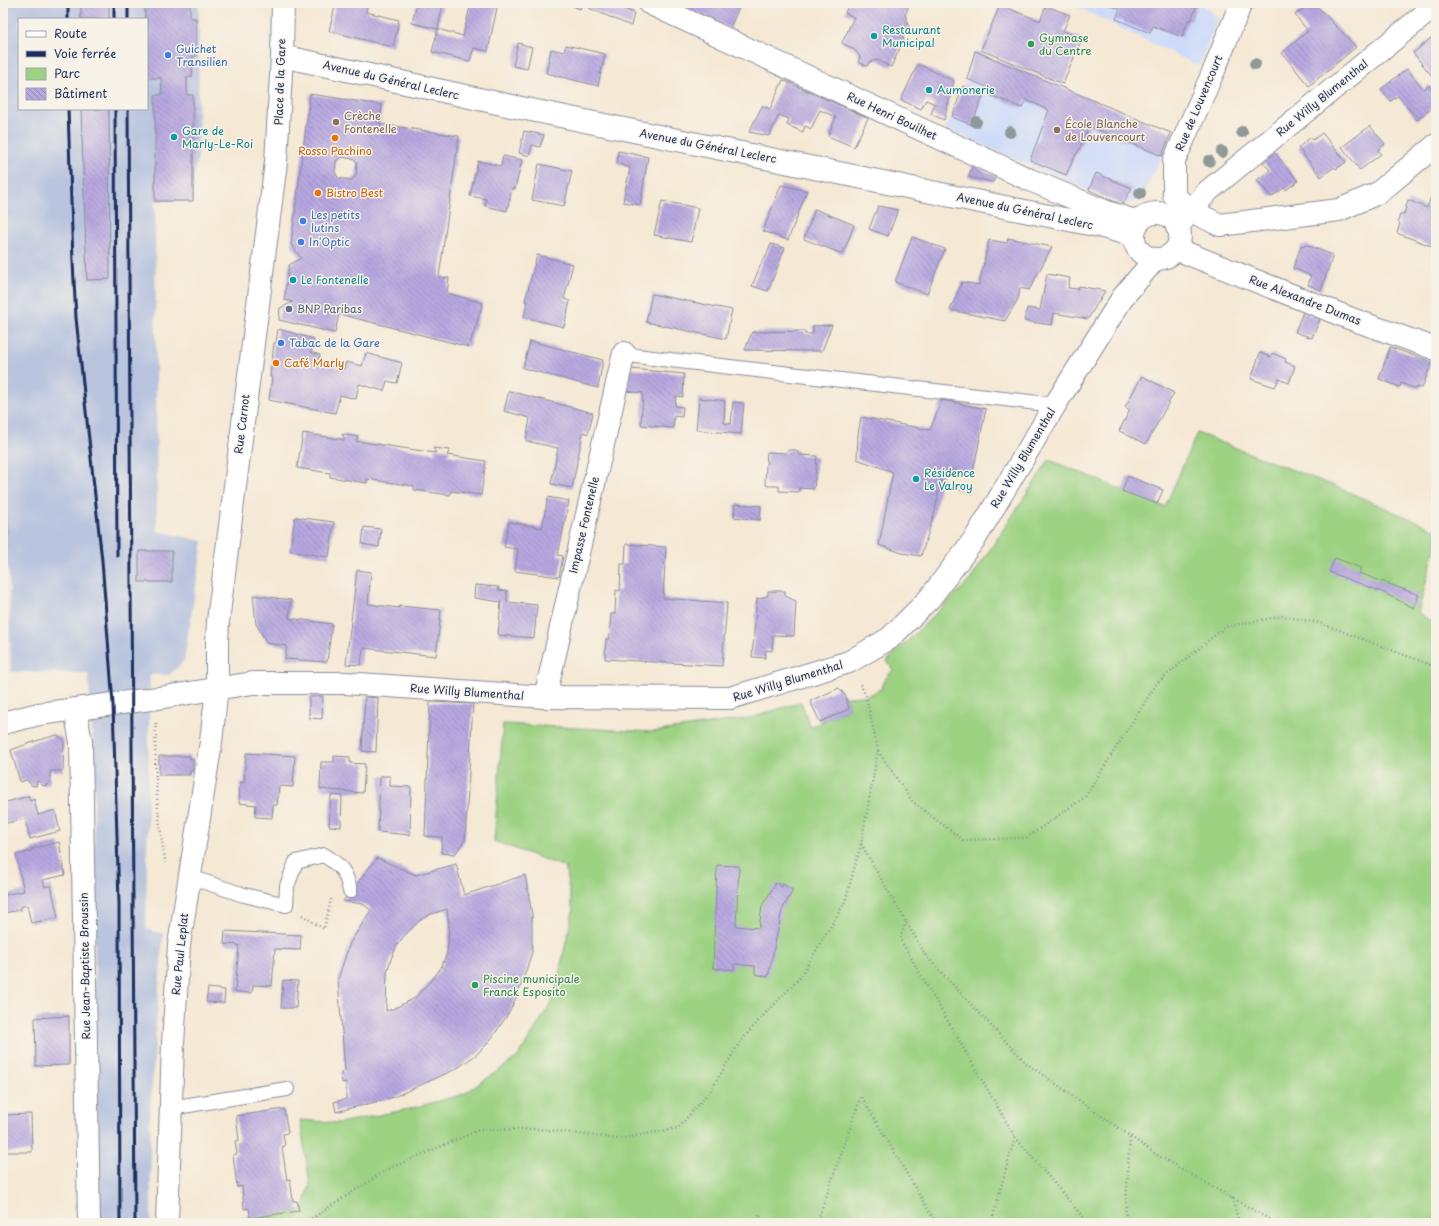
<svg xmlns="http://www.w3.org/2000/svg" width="1439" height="1226" viewBox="0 0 1439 1226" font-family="'Playpen Sans',sans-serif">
<defs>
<pattern id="building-back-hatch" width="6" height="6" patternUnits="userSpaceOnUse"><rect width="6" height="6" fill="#b7a7e0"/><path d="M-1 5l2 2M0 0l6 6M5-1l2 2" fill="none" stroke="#9488b9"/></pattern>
</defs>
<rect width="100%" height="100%" fill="#f7f3e8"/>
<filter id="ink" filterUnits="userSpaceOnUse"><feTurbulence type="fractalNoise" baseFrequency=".025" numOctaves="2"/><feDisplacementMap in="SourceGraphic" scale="8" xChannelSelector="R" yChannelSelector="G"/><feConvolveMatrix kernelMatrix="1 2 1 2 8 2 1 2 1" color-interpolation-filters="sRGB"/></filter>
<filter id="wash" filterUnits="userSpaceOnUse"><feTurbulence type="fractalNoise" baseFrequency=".012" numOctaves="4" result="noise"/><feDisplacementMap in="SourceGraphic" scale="16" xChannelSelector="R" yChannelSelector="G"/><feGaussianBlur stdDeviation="0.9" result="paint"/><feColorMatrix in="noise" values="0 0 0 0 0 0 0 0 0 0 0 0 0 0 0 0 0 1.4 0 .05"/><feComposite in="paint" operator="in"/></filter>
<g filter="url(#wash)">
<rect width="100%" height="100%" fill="#f5e8d4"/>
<path fill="#cedafa" d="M1069,3H1202L1218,18L1199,66Z
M975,51L1171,133L1162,156L1141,200L1122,205L944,128L952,117L967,79Z"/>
<path fill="#b9c4de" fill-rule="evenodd" d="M3,3H199L198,157L193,180V201H155L157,531L203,541L184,661L169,675H150L146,929L163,934L150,1112L151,1223H96L94,755L88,673L11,672L9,573L3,544ZM19,19H147V109H19Z"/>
<path fill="#9dd283" stroke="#5c8070" d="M1197,433L1337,487L1436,530V544L1418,613L1436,624V1223H203L299,1211L304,1208L310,1184L300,1120L339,1123L409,1109L464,1094L518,1057L553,1000L573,911L565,867L494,841L503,724L653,732L750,718L801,702L810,727L849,709L846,697L866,696L881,689L886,678L893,670L887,661L970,580L1049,460L1165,507Z"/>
<g id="blocks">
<path fill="url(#building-back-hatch)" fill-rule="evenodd" d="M81,3H109V19H81Z
M145,3H190V18H196V56H193L192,77H187V95H193V201H155V95H162L161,78H147V19H145Z
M336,3H368L366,12L399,20L393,47L329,31Z
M417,3H443L438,29L412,23Z
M471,3H498L488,51L474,48L470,61L432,52L438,29L463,36Z
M566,3H582L580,9Z
M590,3H611L634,13L631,26L589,8Z
M672,3H741L730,28L699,13L698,15Z
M849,3H910L905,15L909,28L901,32L904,40L891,67L877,60L869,62L867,66L858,62L860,57L855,50L842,43L854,17L845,13Z
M1104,3H1196L1197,4L1191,21L1188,20L1182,37L1153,26L1150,33L1116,19L1120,9Z
M1310,3H1314L1356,47L1309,86L1282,53L1308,31L1295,15Z
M1000,5L1040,21L1046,6L1070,15L1063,31L1082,39L1063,84L981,50Z
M1436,34V81L1413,53Z
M518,43L532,47L527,69L513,66Z
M566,45L605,54L598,86L546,73L551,49L564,52Z
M975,51L1171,133L1162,156L1089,126L1077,154H1076L1066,175L1030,160L1049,110L1026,100L1022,108L990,95L992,89L967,79Z
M918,64L954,81L944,120L931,114L935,104L926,100L921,109L901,100Z
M1407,69L1424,89L1429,85L1436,94V105L1417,120L1398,96L1391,101L1381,89Z
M783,80L868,118L854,147L828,136L836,117L820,110L811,129L805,126L803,132L787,125L789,119L779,115L769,136L749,132L762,106L770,109Z
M963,86L983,95L972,125L952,117Z
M310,94L382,105L380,124L459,136L439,277L449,278L447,293L483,303L469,347L339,314L335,333L279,320L280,308L293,302L284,300L289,265L301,258L291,244ZM341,157L353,159L357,162L356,176L351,180L338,178L335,172L336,161Z
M81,109H109L110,279L87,280Z
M1370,126L1385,144L1378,150L1381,154L1360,170L1342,147Z
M524,131L544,135L540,147L532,145L529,156L519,153Z
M1322,133L1346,162L1336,169L1334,167L1321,177L1298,148L1311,137L1313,140Z
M618,151L648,157L640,205L623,202L630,168L617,163Z
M1275,153L1298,181L1286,190L1284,188L1271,197L1257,180L1270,170L1263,163Z
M503,156L522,160L515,189L512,188L507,211L485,206L486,199L470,196L478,161L501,166Z
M539,164L572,171L564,206L532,200Z
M973,165L996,176L993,182L968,177Z
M1096,173L1132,188L1122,205L1089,190Z
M1436,183V248L1397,233L1400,223L1398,222L1400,214H1404L1408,200L1427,208Z
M781,185L807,191L788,240L763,231Z
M662,201L698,208L691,242L654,235Z
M878,206L898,210L888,236L869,229Z
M815,209L854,225L843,254L804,239Z
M912,237L945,249L927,294L895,282Z
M1008,238L1052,247L1029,290L1020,288L1018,299L1005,321L950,310L962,282L979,285L989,240L1007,243Z
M771,244L785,248L768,291L752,286L763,259H765Z
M1307,245L1333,255L1321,290L1308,285L1311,276L1293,268L1301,246Z
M537,255L573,264L564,299L570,301L564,327L524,317L527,302L525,301Z
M1047,274L1070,278L1068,288L1078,289L1079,286L1105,291L1088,319L1054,313L1052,325L1024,321L1027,308L1040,310Z
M652,294L732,310L726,339L646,322Z
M1303,312L1320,319L1312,338L1295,332Z
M832,325L822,351L745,350L752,332L805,331V334H813V326Z
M278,329L314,339L311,352L320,355L318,362L344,369L346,362L362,366L366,353L402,363L397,383L387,381L384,391L359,384L356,399L340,395L335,413L269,400L272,377H270L274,343H276Z
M530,341L603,360L598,388L523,368Z
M1390,347L1432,362L1422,388L1417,387L1416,389L1401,383L1400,387L1379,379Z
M1260,353L1271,357L1272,353L1286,359L1285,362L1295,366L1289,383L1279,379L1275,387L1251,379Z
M631,369L684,374L683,397L676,396L675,406L683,407L682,417L674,416L673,428L641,425L643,393L626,391Z
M1142,376L1174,393L1146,444L1119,431L1130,410L1125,407Z
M509,391L593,413L588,434L583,432L572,488L551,484L558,448L526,441L530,418L504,411Z
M699,398L725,401L724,423L731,424L733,402L744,403L741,434L696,430Z
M942,400L986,409L973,472L943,470L935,511L921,556L902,553L879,545L893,472L857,459L858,435L861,417L930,430Z
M303,433L345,440L342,434L358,437L356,441L436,453L433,448L450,450L447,455L486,461L481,495L451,491L450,495L414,490V486L367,479V483L330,477V473L297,468Z
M789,450H796L800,455L817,456L814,489L799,488V492L779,491V486H767L765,481L767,452L785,453Z
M1128,476L1163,490L1157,504L1122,491Z
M548,497L569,501L558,555L563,556L559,577L515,571L518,549L504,547L509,522L542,528Z
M3,500L8,533L5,534L3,532Z
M735,504L761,506L760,520L734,517Z
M295,517L334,522L329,557L290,551Z
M364,527L381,529L379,547L362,544Z
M626,544L666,547L663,598L727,603L722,666L605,659L606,639H609L611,614H615L616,590L620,591L621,564H625Z
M139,551H172V582H139Z
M1335,558L1361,568L1359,573L1419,595L1414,608L1382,592L1329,572Z
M357,570L371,572L368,604L399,608V606L441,610L436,656L363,648L361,665L346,664Z
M475,585L499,587L498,590L507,591V602L537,605L534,638L498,635L501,602L474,598Z
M768,591H785V596L796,601L794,636L773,635L772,651L766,650L765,658L752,657L757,598L760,599L768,595Z
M253,595L291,600L289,618L332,624L327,662L285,659L287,646L267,643L256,624Z
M839,688L846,697L849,709L820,722L810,701Z
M323,696L322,719L309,718V697Z
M365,697L378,698L376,752L362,751Z
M430,702L473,704L465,840L455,854L441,853L442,837L425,836Z
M57,735L64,740L63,771H50V782L49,784L43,786L38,781H37L36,786H34L31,785L27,780L20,782L11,750L36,741Z
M246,753L295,756L293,787L279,786L277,805H273L272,818L255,817L256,805L239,803L240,782L244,783Z
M159,756H190V759H193V771H190V775H159Z
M334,756L350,757V763L365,764L363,793L320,789L321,762H334Z
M380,776H390V786L411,787L410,835L378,832Z
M331,795L342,796L341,827L329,826Z
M29,796L30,801L34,799L38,815L55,810L60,831L30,839L25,819L3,824V803Z
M59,842L65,875L43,880L45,887L51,885L58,918L31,923L27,905L20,907L21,910L3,913V895L24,891L16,855L32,851L31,849Z
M377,858L416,875L456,864L464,895L525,875L532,914V952L522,983L510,1011L494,1035L486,1045L477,1054L456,1069L394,1097L336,1112L334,1102L346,1099V1082L342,1083L341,1072L345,1071L338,979L350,943L371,910L363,904L343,901ZM447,909L449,925L448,943L447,953L442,966L435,976L415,998L393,1009L386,1011L387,972L391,959L397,945L404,936L419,921L431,914Z
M717,865L739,866L736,926L759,928L762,906L776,883L782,887L783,884L793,890L782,910L768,977L755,974V966L734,964V970L713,968Z
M225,931L301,935L300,950L275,949L272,986L253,985L252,993L235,992L239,945L224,944Z
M283,980L298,981L296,1008H281Z
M208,988L225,990L224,1003L206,1002Z
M69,1016V1065L36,1066L35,1018Z
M284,1109L288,1133L283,1134L285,1146L282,1147L287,1180L290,1179L293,1201H297L299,1211L250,1218L249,1208L244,1209L242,1186L237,1187L233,1155L237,1154L235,1141L239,1140L236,1116Z
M31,1114L32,1152H3V1115Z"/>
</g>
</g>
<g filter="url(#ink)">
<use href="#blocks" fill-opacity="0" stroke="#888c99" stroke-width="1"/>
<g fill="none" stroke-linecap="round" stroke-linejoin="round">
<g stroke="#888c99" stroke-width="16">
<path id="lane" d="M624,353L636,356L1055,405
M190,877L244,895L286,905L287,886L296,862L324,855C341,866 346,871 350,891
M171,1108L287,1089"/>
</g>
<g stroke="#888c99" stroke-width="24">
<path id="street" d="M649,3L1030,180L1104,211L1138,222
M282,56L502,104L1039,214L1099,226L1134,236
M1182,203L1174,195V161L1215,68L1241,3
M1191,211L1220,225L1339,210L1378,193L1436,145
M545,697L624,353
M75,709L81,742L89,1223
M167,1223L173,1044L179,945L211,742L217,688V643L218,621L276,162L282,56L283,3"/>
</g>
<g stroke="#888c99" stroke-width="24">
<path id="secondary" d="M1134 236a23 23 0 1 1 46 0a23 23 0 1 1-46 0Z
M1177,227L1208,191L1436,5
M1176,249L1349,318L1436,349
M3,723L39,714L158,698L253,683H345L545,697L730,698L849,662L890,638L929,599L976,537L1055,405L1123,297L1155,259"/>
</g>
<path stroke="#888c99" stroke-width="2.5" stroke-dasharray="1 3" stroke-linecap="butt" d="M196,28L197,27
M196,45H197
M940,487L965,491L972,494
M156,723C154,770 157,818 166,864
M878,751L913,802L963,840L1026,838L1085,797L1157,683L1225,627L1283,616L1320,623L1436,667
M861,844L926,956L1026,1063L1157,1155L1276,1223
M302,915L324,929L331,899
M906,922L900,939L1015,1137L991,1223
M1015,1137L1088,1223
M1232,1198L1239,1223
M305,1223L386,1170L479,1130L539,1129L619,1139L678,1128L711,1090L738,1045L759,1020L799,979L845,902L861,844L878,750L866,696L860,684
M756,1223L759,1214L764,1223
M817,1223L861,1096L936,1223
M1125,1223L1130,1136"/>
<use href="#lane" stroke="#fff" stroke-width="14"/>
<use href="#street" stroke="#fff" stroke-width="22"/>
<use href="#secondary" stroke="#fff" stroke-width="22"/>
<path stroke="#1b2f5e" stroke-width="3" d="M114,3V19
M68,19V3
M128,19V3
M68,109L73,262L76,318L102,561L113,704L119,903L120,1223
M115,109L117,556
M128,109L135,1223"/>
</g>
<g fill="#8f9998">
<circle cx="1255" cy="64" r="6"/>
<circle cx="976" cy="122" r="6"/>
<circle cx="1010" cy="132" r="6"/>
<circle cx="1242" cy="132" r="6"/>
<circle cx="1222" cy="152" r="6"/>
<circle cx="1209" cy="161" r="6"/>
<circle cx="1140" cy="193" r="6"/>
</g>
</g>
<g fill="#0f9aa8" stroke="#f7f3e8" stroke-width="1.5">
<circle cx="874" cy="36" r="4"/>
<circle cx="929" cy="90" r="4"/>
<circle cx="174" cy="137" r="4"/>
<circle cx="293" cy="280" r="4"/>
<circle cx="916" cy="479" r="4"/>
</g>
<g fill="#2e9e5b" stroke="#f7f3e8" stroke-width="1.5">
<circle cx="1031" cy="44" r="4"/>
<circle cx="475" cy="985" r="4"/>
</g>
<g fill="#3f7fe0" stroke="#f7f3e8" stroke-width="1.5">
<circle cx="168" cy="55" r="4"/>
<circle cx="303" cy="221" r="4"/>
<circle cx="301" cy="242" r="4"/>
<circle cx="281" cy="343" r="4"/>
</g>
<g fill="#8d6e63" stroke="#f7f3e8" stroke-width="1.5">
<circle cx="336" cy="122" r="4"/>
<circle cx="1057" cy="130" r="4"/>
</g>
<g fill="#e8710a" stroke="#f7f3e8" stroke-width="1.5">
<circle cx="335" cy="138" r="4"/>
<circle cx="318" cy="193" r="4"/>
<circle cx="276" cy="363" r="4"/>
</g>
<circle fill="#5c6f8a" stroke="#f7f3e8" stroke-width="1.5" cx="289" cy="309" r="4"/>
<g text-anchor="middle" stroke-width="3" stroke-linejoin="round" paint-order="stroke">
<g font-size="11" fill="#0d838f" stroke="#f7f3e8" text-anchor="start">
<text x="882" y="34">Restaurant<tspan x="882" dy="13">Municipal</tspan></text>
<text x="937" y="94">Aumonerie</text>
<text x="182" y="135">Gare de<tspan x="182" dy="13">Marly-Le-Roi</tspan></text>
<text x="301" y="284">Le Fontenelle</text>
<text x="924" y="477">Résidence<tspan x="924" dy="13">Le Valroy</tspan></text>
</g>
<g font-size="11" fill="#27864d" stroke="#f7f3e8" text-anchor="start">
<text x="1039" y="42">Gymnase<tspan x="1039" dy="13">du Centre</tspan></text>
<text x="483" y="983">Piscine municipale<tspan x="483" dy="13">Franck Esposito</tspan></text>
</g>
<g font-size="11" fill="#366cbe" stroke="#f7f3e8" text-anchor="start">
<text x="176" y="53">Guichet<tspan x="176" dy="13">Transilien</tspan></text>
<text x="311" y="219">Les petits<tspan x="311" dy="13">lutins</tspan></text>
<text x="309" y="246">In'Optic</text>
<text x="289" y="347">Tabac de la Gare</text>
</g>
<g font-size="11" fill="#1b2f5e" stroke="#f7f3e8">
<text transform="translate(391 80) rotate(13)" y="4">Avenue du Général Leclerc</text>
<text transform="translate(280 82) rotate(-88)" y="4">Place de la Gare</text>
<text transform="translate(1322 98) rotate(-39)" y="4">Rue Willy Blumenthal</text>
<text transform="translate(1199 103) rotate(-67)" y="4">Rue de Louvencourt</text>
<text transform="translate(892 116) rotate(25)" y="4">Rue Henri Bouilhet</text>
<text transform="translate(708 146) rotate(11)" y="4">Avenue du Général Leclerc</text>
<text transform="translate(1025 211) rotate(12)" y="4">Avenue du Général Leclerc</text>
<text transform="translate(1305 300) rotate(21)" y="4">Rue Alexandre Dumas</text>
<text transform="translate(242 424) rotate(-83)" y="4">Rue Carnot</text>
<text transform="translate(1023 458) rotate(-59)" y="4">Rue Willy Blumenthal</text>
<text transform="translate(584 525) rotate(-77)" y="4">Impasse Fontenelle</text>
<text transform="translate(788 681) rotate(-17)" y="4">Rue Willy Blumenthal</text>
<text transform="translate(467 692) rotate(4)" y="4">Rue Willy Blumenthal</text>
<text transform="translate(180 954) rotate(-84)" y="4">Rue Paul Leplat</text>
<text transform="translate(85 966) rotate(-91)" y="4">Rue Jean-Baptiste Broussin</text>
</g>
<g font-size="11" fill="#785e54" stroke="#f7f3e8" text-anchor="start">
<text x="344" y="120">Crèche<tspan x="344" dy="13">Fontenelle</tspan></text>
<text x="1065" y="128">École Blanche<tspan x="1065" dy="13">de Louvencourt</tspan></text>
</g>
<g font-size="11" fill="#c56008" stroke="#f7f3e8" text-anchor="start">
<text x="335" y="155" text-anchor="middle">Rosso Pachino</text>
<text x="326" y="197">Bistro Best</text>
<text x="284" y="367">Café Marly</text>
</g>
<g font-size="11" fill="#4e5e75" stroke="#f7f3e8" text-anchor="start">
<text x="297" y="313">BNP Paribas</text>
</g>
</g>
<rect width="1439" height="1226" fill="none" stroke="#f7f3e8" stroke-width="16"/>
<rect x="18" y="18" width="130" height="92" fill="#f7f3e8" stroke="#9fa5b1"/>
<rect x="26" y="31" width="20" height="6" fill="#ffffff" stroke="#9fa5b1"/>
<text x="54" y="38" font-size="12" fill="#1b2f5e">Route</text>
<rect x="26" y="51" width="20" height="6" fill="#1b2f5e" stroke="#9fa5b1"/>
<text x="54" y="58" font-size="12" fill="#1b2f5e">Voie ferrée</text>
<rect x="26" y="68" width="20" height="12" fill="#9dd283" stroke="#9fa5b1"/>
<text x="54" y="78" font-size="12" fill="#1b2f5e">Parc</text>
<rect x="26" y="88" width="20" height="12" fill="url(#building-back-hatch)" stroke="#9fa5b1"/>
<text x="54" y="98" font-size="12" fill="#1b2f5e">Bâtiment</text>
</svg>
